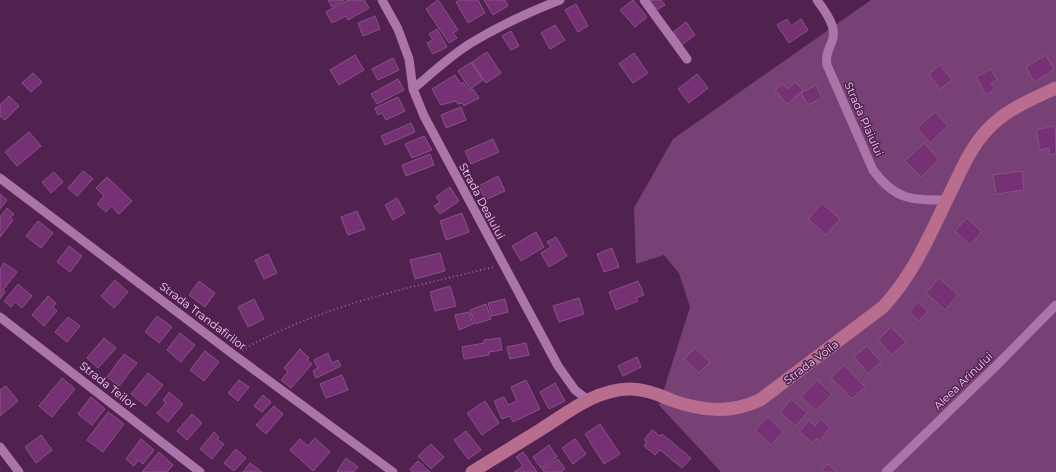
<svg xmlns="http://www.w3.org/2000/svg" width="1056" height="472" viewBox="0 0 1056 472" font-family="Montserrat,sans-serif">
<rect width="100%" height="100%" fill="#512150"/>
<path fill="#784176" d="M871,0H1056V472H721L659,405L690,307L679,273L664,255L636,264L634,208L673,139Z"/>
<path fill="#753173" stroke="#875385" d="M328,0H344L332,7Z
M348,0H364L369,8L348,20L346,16L332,23L326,12Z
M438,0L458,30L453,33L457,38L449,43L426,9Z
M459,0H478L485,13L468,23L456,2Z
M484,0H505L508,6L493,15Z
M633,0L647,17L635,27L620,10Z
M650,0H661L665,5L657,10Z
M576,4L588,26L578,32L565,10Z
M375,16L380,29L363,36L358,23Z
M787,19L791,26L801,19L808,30L789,43L777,25Z
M686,22L695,35L682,45L673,32Z
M555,25L565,40L550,49L541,33Z
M437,29L447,47L433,54L427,43L433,40L429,34Z
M511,31L519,46L511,50L502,36Z
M487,52L501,73L486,83L472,62Z
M634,53L648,73L633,83L619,64Z
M355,55L364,70L339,85L330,70Z
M1046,55L1054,70L1034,82L1026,67Z
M393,58L399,70L378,80L372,69Z
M471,62L483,80L470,89L458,71Z
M940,65L952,80L940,89L929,74Z
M991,69L997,80L991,83L995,89L986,95L976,77Z
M33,73L42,82L31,92L22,83Z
M697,74L708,88L689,103L678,89Z
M455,75L461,84L463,82L469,91L473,89L479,98L464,106L462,103L458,104L456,101L441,105L432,89Z
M398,79L404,90L377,104L371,94Z
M795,82L803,90L787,104L775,90L783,84L787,89Z
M816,85L822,98L808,105L801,93Z
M9,96L19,106L5,120L0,116V105Z
M398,97L405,111L386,120L382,113L378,115L375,108Z
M461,107L466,120L446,128L441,115Z
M935,112L948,126L930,143L917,128Z
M411,123L415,132L385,145L381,136Z
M1055,126L1056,154L1050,155L1049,148L1040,150L1036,130Z
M29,132L41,146L17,166L5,152Z
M424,136L432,150L412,158L405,144Z
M493,139L499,152L471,164L465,151Z
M924,143L939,160L921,177L905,161Z
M430,154L434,165L406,176L402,165Z
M83,171L93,179L77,196L68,188Z
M1022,171L1024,190L996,194L993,175Z
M54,172L63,182L51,193L42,182Z
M498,176L505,191L485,200L479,186Z
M107,177L132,201L119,214L111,206L106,212L97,204L104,196L96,188Z
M450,187L459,201L440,214L434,206L440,202L436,197Z
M0,194L7,200L0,209Z
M397,198L405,213L393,220L385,205Z
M822,203L840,219L826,235L808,219Z
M7,208L14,214L10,218L13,220L0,237V217Z
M357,211L365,229L348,235L341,217Z
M462,213L469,232L446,240L440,221Z
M967,218L982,232L970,245L955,231Z
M38,221L53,233L41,248L26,236Z
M536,232L544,247L521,261L512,246Z
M556,237L567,256L549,267L541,253L551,247L547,242Z
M69,246L82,256L70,272L57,262Z
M612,248L619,267L604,272L597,254Z
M440,253L445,271L415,279L410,260Z
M268,254L277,273L264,279L255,260Z
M4,263L17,272L3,290L5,292L0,299V269Z
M939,278L958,295L945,310L926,293Z
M115,280L128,292L114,308L101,296Z
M199,281L215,293L205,307L189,295Z
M638,281L644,295L636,298L638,301L616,310L609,292Z
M18,284L32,296L22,308L15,302L11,307L4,301Z
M450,286L456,306L435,311L430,292Z
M48,296L56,303L53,307L57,311L44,326L32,315Z
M579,298L584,314L559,322L553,306Z
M254,299L264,319L248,327L238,307Z
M505,299L508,312L492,316L488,303Z
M918,302L928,311L919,321L909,312Z
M486,304L491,319L475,324L470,310Z
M469,312L473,324L459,330L455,315Z
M157,316L172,327L159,343L145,332Z
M68,317L80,326L67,342L55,332Z
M891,327L906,342L892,355L878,340Z
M180,333L195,345L181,362L167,350Z
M104,338L116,348L98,368L87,358Z
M500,338L502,350L489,352V355L464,359L462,347L484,343V340Z
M526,343L529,355L510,359L507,347Z
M867,346L881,362L868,373L854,357Z
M695,348L710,362L699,373L684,359Z
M300,349L309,358L307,360L312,364L291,388L281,380L288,372L284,368Z
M205,351L219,362L204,381L190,370Z
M328,353L332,363L338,360L341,366L316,378L313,371L318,368L314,360Z
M124,354L137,363L119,386L107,377Z
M637,357L641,367L623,376L618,366Z
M844,365L865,387L852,399L831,378Z
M148,373L163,385L146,406L131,394Z
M342,375L348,390L326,398L320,384Z
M62,378L75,389L52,417L39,406Z
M239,380L249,387L238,401L228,393Z
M526,380L540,409L513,422L510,416L502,419L494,401L504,397L508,405L517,401L511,387Z
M817,380L832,394L816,411L801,397Z
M555,383L565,401L549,409L540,392Z
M6,386L18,401L0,416V390Z
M169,392L183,404L168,422L157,413L166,403L163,400Z
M263,395L271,402L262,412L254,406Z
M91,397L105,409L92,425L78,414Z
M791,399L807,413L796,426L780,413Z
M485,401L499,423L482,435L467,413Z
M274,406L283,414L266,434L256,425Z
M108,412L124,424L103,452L87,440Z
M192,414L202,423L187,440L177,431Z
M768,417L783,432L771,445L755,430Z
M821,419L830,427L820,441L817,438L813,443L799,432L809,420L815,426Z
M600,424L620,454L604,464L585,434Z
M652,430L660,436L662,434L691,458L682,468L660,450L655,455L644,446L647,442L644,440Z
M466,431L481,450L468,459L454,440Z
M214,432L219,437L217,439L224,444L212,459L200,449Z
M41,435L52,450L36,463L25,447Z
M315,438L330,452L313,471L290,450L300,439L308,446Z
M141,439L154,450L143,464L138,460L134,466L126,459Z
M575,439L586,454L573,464L562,448Z
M431,444L444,457L431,469L418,456Z
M549,445L557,457L541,468L533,457Z
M236,449L246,458L234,471L224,463Z
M159,452L173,465L167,472H142Z
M523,452L537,472H514L523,466L516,457Z
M346,458L358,467L354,472H338L337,471Z
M558,459L565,469L561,472H544L542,469Z
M418,461L430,472H412L410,469Z
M250,463L262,472H243Z
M827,464L838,472H821Z"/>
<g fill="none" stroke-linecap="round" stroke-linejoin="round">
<path stroke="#926991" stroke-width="2" stroke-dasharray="1 3" stroke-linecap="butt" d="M242,350C320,306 407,288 494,267"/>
<path stroke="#ac75a9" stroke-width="9" d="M382,0L398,29L409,59L413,89L424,116L558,366L575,390L588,400
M644,0L687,59
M817,0C824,10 836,25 833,38C830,48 825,54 827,65L873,170C895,200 911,200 946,200
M413,89C432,73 450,56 471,43C499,26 529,12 560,0
M0,178L234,355L393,472
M0,317L200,472
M0,447L19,472
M886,472L998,364L1056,305"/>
<path stroke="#b96d8e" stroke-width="13" d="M472,472C495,458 517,444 540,430C567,413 596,389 630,389C645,389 658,394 671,400C701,411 730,414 760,400L883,307C916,272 933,227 954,185C963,166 972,146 987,130C1005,110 1032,99 1056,88"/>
</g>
<g text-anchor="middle" stroke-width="3" stroke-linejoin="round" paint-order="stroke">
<g font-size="11" fill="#f2d4f0" stroke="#512150">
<text transform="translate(864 119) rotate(66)" y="4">Strada Plaiului</text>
<text transform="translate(482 201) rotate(62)" y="4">Strada Dealului</text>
<text transform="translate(203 316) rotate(37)" y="4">Strada Trandafirilor</text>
<text transform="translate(811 362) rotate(-37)" y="4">Strada Voila</text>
<text transform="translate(963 381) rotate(-44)" y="4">Aleea Arinului</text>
<text transform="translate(108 385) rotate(38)" y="4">Strada Teilor</text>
</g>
</g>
</svg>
